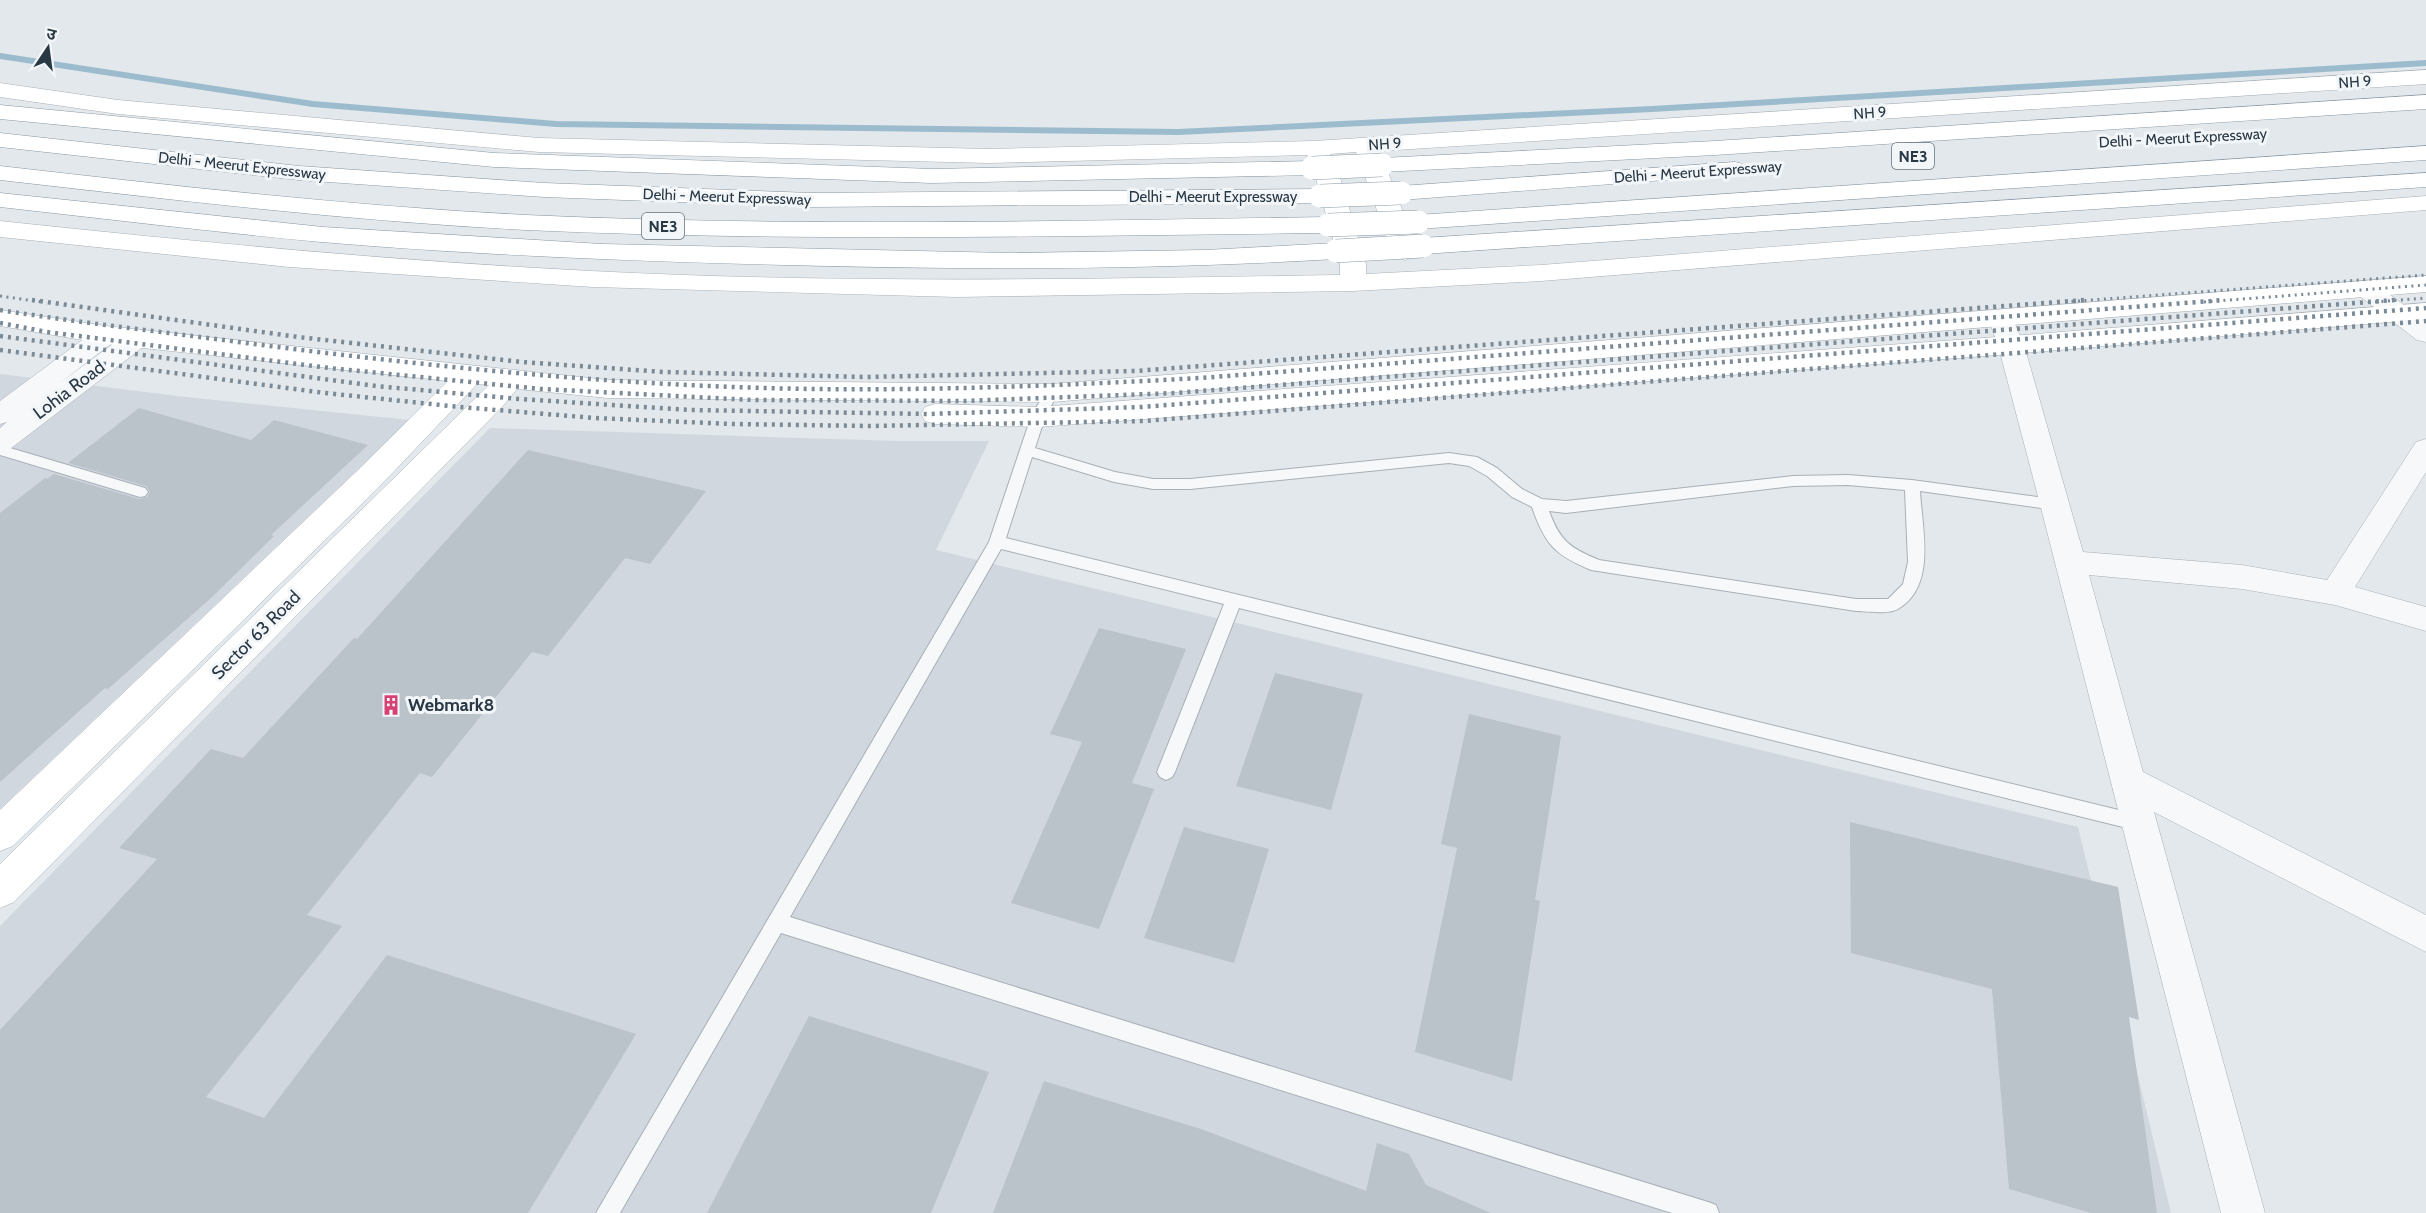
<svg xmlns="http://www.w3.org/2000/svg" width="2426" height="1213" viewBox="0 0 2426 1213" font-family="Cabin,'Noto Sans Devanagari',sans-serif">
<rect width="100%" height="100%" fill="#e3e8ec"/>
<path fill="#d1d7de" d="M0,374L186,397L410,420L0,809Z
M490,428L897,441H989L936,550L2078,827L2171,1213H0V926Z"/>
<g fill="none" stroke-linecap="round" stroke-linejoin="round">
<path stroke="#9cbcce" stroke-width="6" d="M0,56L313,104L556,124L1178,132L1652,109L2426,63"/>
</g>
<path fill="#bac2ca" d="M139,408L251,440L274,420L368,445L271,535L274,536L211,598L108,689L105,688L0,782V513L45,478L47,479L54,474L139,499L147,497L150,492L146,486L68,463Z
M528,450L706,491L650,564L625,558L548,656L532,652L432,777L420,773L307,915L342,926L206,1097L264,1118L387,955L636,1034L528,1213H0V1030L157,859L119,848L211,749L243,758L354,638L357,639Z
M1099,628L1186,649L1132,783L1154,789L1099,929L1011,903L1082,742L1050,734Z
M1275,673L1363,694L1331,810L1236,786Z
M1469,714L1561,736L1535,900L1540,901L1512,1081L1415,1052L1457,848L1441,844Z
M1850,822L2118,887L2139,1020L2129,1017L2157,1213H2091L2009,1189L1992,989L1851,953Z
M1184,827L1269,849L1234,963L1144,938Z
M809,1016L989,1072L931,1213H707Z
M1044,1081L1201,1129L1366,1191L1377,1143L1409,1154L1426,1185L1491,1213H993Z"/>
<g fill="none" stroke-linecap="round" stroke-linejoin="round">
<g stroke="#a7b0b7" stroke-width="2">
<path id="lane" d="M1051,388L1058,393L1045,417L1035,448L1115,472L1153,479H1190L1449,453L1477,457L1497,468L1522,489L1542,499L1566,501L1793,476L1848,475L1912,480L2060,500L2063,504L2060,508L2055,510L1920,491C1922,529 1937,586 1898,609C1888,615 1867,611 1856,611L1591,570C1555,555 1545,545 1532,507L1512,497L1487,476L1469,466L1449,463L1190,489H1153L1114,482L1032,457L1006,538L2139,815L2146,817L2148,823L2146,829L2139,831L1239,608L1175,772L1172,777L1166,780L1160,777L1157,772L1224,604L1001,549L790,917L1708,1202L1716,1205L1719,1213H1672L781,933L620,1213H596L989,542L1031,417L1046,390ZM1848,485L1905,490L1908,562L1903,584L1888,599H1856L1599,560C1570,548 1560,541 1549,511L1566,513L1793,486Z
M0,445L145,488L148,492L145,496L140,497L0,455Z"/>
</g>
<g stroke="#a7b0b7" stroke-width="1">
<path id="street" d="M2366,281L2375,284L2426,321V342L2417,340L2357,294L2353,289L2357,284Z
M2001,310L2010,312L2024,345L2083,552L2242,565L2327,580L2416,442L2426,439V472L2355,587L2426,607V631L2335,605L2242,589L2089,575L2143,772L2426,915V952L2154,812L2265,1213H2221L2040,504L1998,345L1988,318L1992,312Z
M106,327L115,329L119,335L115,341L57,385L129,332L138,330L147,332L151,338L147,344L10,449L0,452V428L7,422L0,424V401L97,329Z"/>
</g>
<g stroke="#a7b0b7" stroke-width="1">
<path id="secondary" d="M2426,70V84L1380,151L1418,252L1414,257L1405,260L1396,257L1392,252L1356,152L1330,154L1335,161L1366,264V274L1541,265L2426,196V210L1541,281L1353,291L957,297L593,287L289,267L0,237V221C197,242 394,261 591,271C841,284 1090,279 1340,275V264L1311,161L1307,155L989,163L539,152L118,114L0,97V83L118,100L539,138L989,149L1314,141Z
M2426,276V292L1051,402L608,398L517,389L502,407L14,902L0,908V864L489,385L477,384L378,488L13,846L0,851V810L356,472L448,381L106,344L0,326V310L106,326L608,380L1051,384Z
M2426,303V319L2011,354L1038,427L935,424L925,421L921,414L925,407L935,404L1038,407L2011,336Z"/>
</g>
<g stroke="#8998a4" stroke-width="1">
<path id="highway" d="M2426,95V109L1715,155L1382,172L1374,170L1370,165L1374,160L1382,158L1715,141Z
M0,105L494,153L932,169L1312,161L1320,163L1324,168L1320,173L1312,175L932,183L494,167L0,119Z
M0,133L299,166L544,183L811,193L1320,189L1329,191L1332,196L1329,201L1320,203L811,207L544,197L299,180L0,147Z
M2426,146V160L1418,229L1409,227L1406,222L1409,217L1418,215Z
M1735,162L1743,164L1747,169L1743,174L1401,200L1392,198L1389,193L1392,188L1401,186Z
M0,166C175,186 350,206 526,215C793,227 1061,221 1328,217L1337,220L1341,225L1337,230L1328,233C1061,236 793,242 526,230C350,221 175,200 0,180Z
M2426,173V187L1423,254L1414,251L1410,246L1414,241L1423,238Z
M0,193L323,227L602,244L1008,253L1205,250L1336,243L1345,246L1349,251L1345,256L1336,259C1152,270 969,270 785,265C630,261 475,255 321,242C214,232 107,219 0,207Z"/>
</g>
<use href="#lane" fill="#f6f8fa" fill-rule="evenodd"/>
<use href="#street" fill="#f6f8fa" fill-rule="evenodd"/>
<use href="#secondary" fill="#fff" fill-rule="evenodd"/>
<use href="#highway" fill="#fff" fill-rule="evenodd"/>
<path stroke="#7b8a97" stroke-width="3" stroke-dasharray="2 4.5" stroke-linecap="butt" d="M0,296L42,302
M2065,302L2426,275
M2204,302L2426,285
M2375,302L2426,298"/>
<path stroke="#7b8a97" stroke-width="4.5" stroke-dasharray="3 5" stroke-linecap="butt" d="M32,300L298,337L522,362L664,372L866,377L1135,371L2085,300
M0,310C82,323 164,332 246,343C418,365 591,383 764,388C910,392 1055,386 1200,378L2224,300
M0,323L47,332L329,368L541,389L753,400L964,401L1175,393L2395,300
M0,336L376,386L519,399L691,410L928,414L1142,407L2426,308
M0,350L325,393L460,407L595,418L732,424L870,426L1144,421L2426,321"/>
<g stroke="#8998a4" stroke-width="24" stroke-linecap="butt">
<path id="highway-bridge" d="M1312,168L1382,165
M1320,196L1401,193
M1328,225L1418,222
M1336,251L1423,246"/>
</g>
<use href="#highway-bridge" stroke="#fff" stroke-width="23"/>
</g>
<defs>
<g id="building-bare" transform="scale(1.62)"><path d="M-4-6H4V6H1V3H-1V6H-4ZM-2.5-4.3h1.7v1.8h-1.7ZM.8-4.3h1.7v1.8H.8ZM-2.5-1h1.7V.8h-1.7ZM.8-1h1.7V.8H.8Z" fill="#d74171" stroke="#f3f6f9" stroke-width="2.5" paint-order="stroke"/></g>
</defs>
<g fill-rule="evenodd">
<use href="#building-bare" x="391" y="705"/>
</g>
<g text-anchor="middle" stroke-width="6" stroke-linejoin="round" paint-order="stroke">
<g font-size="15" fill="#293845" stroke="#f3f6f9">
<text transform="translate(2355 82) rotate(-4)" y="5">NH 9</text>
<text transform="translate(1870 113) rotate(-4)" y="5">NH 9</text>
<text transform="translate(2183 138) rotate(-3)" y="5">Delhi - Meerut Expressway</text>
<text transform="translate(1385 144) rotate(-4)" y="5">NH 9</text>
<text transform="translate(242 166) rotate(6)" y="5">Delhi - Meerut Expressway</text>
<text transform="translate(1698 172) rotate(-4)" y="5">Delhi - Meerut Expressway</text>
<text transform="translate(727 197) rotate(2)" y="5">Delhi - Meerut Expressway</text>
<text x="1213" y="202">Delhi - Meerut Expressway</text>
</g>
<g fill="#f3f6f9" stroke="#66717b" stroke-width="1.5">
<rect x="1892" y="143" width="42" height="26" rx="4.5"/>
<rect x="642" y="213" width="42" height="26" rx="4.5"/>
</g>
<g font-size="16" font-weight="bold" fill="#293845">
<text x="1913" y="162">NE3</text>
<text x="663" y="232">NE3</text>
</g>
<g font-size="18" fill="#293845" stroke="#f3f6f9">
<text transform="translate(69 390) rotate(-37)" y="6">Lohia Road</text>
<text transform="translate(256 635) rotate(-45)" y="6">Sector 63 Road</text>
</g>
<g font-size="18" font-weight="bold" fill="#293845" stroke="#f3f6f9" text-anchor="start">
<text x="408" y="711">Webmark8</text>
</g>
</g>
<g transform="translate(48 48) rotate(13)" stroke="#f3f6f9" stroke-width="4.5" paint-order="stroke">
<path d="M0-4.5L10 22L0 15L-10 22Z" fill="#293845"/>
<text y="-9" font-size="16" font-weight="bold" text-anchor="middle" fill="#293845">उ</text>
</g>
</svg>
